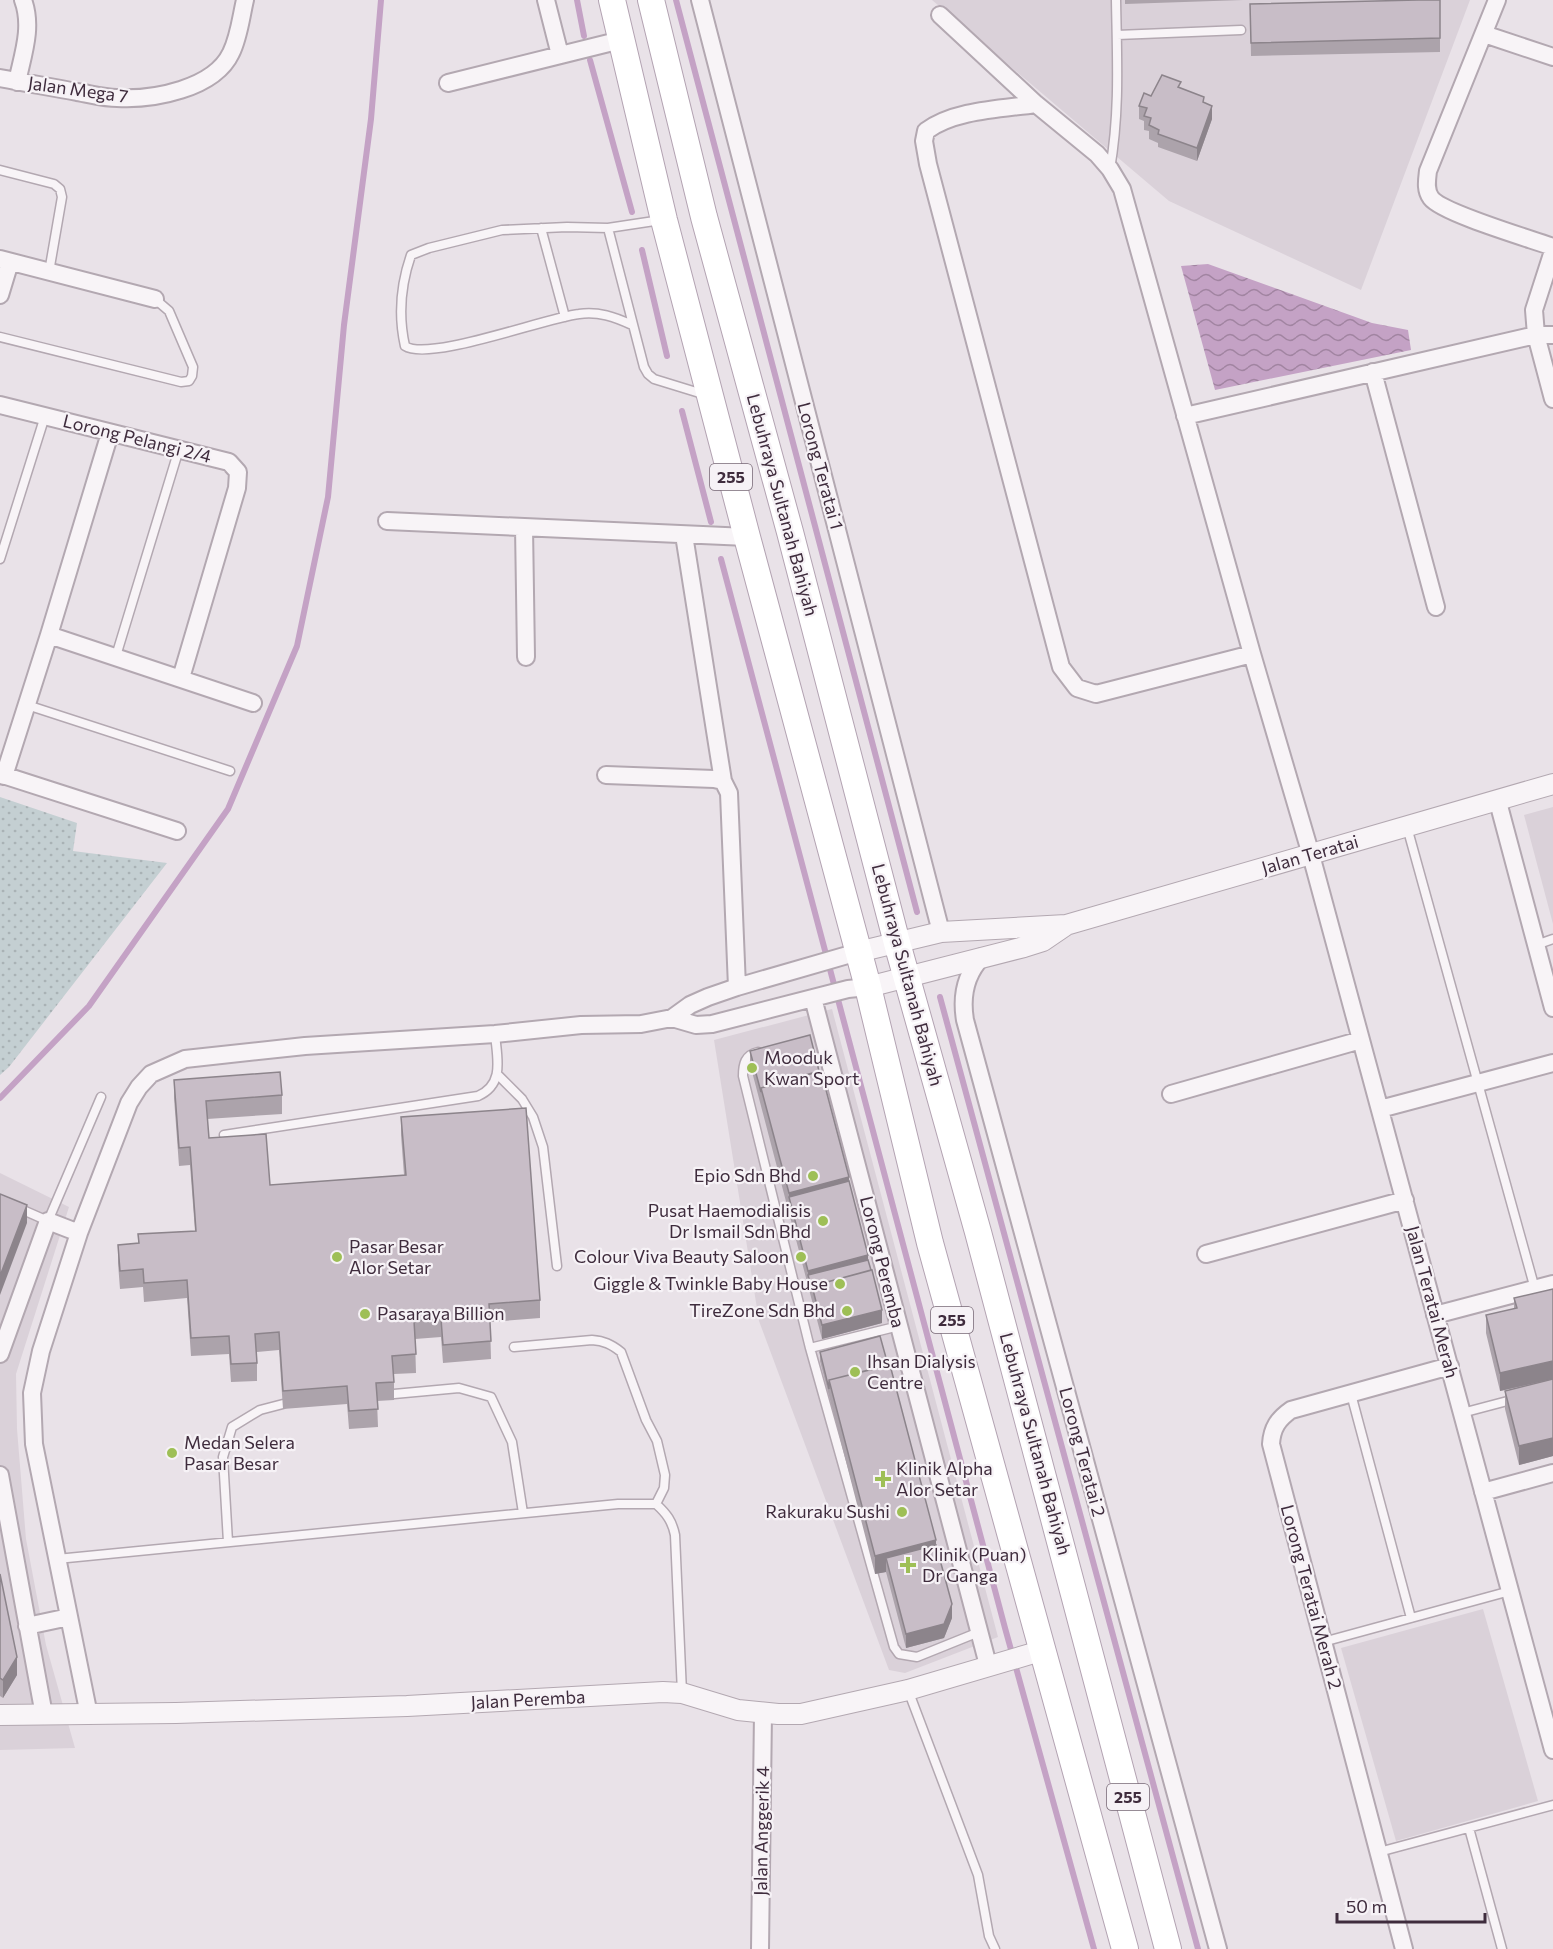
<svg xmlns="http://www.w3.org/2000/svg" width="1553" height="1949" viewBox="0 0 1553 1949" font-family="Commissioner,sans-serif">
<defs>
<pattern id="green-dots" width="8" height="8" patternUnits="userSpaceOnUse" patternTransform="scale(1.5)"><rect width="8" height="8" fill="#c4cfd2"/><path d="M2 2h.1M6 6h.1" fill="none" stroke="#a9b2b5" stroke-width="1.8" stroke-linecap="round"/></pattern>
<pattern id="water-waves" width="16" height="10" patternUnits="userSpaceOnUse" patternTransform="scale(1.5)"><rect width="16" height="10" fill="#c4a2c5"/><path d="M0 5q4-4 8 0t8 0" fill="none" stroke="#a184a1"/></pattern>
</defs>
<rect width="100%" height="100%" fill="#e9e2e8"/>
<path fill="#dad1d9" d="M932,0H1470L1361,290L1169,201Z
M1553,807V924L1524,815Z
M832,1009L998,1637L905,1673L889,1670L759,1321L714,1040Z
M0,1173L69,1207L16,1374L17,1429L26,1539L46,1645L75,1748L0,1750Z
M1483,1609L1538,1801L1396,1841L1341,1648Z"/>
<path fill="url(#green-dots)" d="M0,797L77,823L73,851L167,863L9,1067L0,1075Z"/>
<path fill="url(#water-waves)" d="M1208,264L1372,323L1408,330L1411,350L1215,390L1181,266Z"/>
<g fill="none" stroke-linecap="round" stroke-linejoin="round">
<path stroke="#c4a2c5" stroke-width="6" d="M577,0L584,36
M676,0L917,912
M590,60L632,212
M642,250L667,356
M682,411L711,522
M721,559L1005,1628L1094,1949
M940,997L1198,1949
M0,1098L89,1006L228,809L297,646L328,497L344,325L371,119L381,0"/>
<g stroke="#b3a8b1" stroke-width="11">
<path id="service" d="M1117,35L1241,30
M1110,169C1120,111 1117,58 1116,0
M0,170L54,184L60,189L62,197L49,272
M541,228L565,317
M608,228L644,367L648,374L654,379L706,395
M632,325C615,317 598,311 579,314C545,318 429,362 405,346C398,315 401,284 411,255L429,248L502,230L567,227L608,228L661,220
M0,337L181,382L189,381L192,376L193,367L169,311L155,299
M0,559L45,416
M116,656L179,449
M27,705L230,771
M1407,827L1535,1289
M1536,945L1553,939
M758,1052C745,1055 743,1064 743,1076L810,1348L894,1647L899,1654L917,1657L979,1632
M498,1075L522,1099L533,1117L543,1147L557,1266
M224,1135L478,1096C505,1084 497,1058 495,1034
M0,1200L48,1221L101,1097
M514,1347L592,1340C604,1341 611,1344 621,1352L646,1420L657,1441L665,1475L664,1488L656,1504
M810,1348L899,1326
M394,1394L459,1388L491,1397L512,1442L523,1513
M1351,1394L1411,1618
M1462,1413L1515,1399
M228,1542L223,1457L232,1427L260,1410L283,1404
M57,1559L618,1504H656C667,1514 672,1521 675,1535L682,1693
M1323,1642L1510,1591
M908,1690L978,1875L989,1936L995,1949
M1469,1828L1502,1949
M1379,1852L1553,1805"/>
</g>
<g stroke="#b3a8b1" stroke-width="20">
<path id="minor" d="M546,0L560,55
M700,0L941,932
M1497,0L1428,171C1427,180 1425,190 1431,198C1442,213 1531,239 1553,247
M940,15L1036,104L1097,154L1110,169L1122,189L1252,654L1311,855L1553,1750
M1484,34L1553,57
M0,78C26,83 51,87 77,92C90,94 104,98 117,98C153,100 214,89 231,53C239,37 241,17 245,0
M17,82C23,54 33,27 23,0
M448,83L621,40
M1036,104C1001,109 954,110 926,131L924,141L928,164L1061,667L1077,688L1096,694L1252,654
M1553,251L1534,310L1536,335L1553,399
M0,259L155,299
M0,295L10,262
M1373,372L1436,607
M0,405L229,462L238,472L237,488L181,678
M1185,416L1536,335H1553
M387,521L747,537
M524,527L526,657
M684,535L723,781
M49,635L253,703
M0,774L177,831
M606,775L714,779L723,781L729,793L737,987
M4,776L49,635L110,433
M1498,802L1553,1008
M982,957C965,975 961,996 965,1020L1218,1949
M813,998L988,1665
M672,1018L696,1025L712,1024L848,989L868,987
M1171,1094L1361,1040
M1380,1109L1553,1063
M1206,1254L1405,1200
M1435,1315L1553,1284
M0,1354L48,1221L79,1233
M0,1475L44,1715
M1483,1492L1553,1473
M27,1626L69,1617
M89,1715L34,1444L32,1393L41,1351L79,1233L129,1103L139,1087L151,1074L185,1059L305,1046L495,1034L581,1025L641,1024L672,1018L690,1005L708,997L737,987L858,952
M760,1949L763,1713
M1404,1949L1271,1444C1272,1428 1278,1419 1291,1410L1450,1366"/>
</g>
<g stroke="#b3a8b1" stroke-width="22">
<path id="tertiary" d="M858,952L941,932L1066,925L1553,784
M868,987L1024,947L1043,941L1065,926
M0,1715L176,1713L407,1706L663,1692L682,1693L738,1710L778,1714H801L908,1690L1044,1650"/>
</g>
<g stroke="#b3a3b2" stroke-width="28">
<path id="primary" d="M612,0L664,220L747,537L868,987L930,1243L1125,1949
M651,0L704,217L790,532L897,943L978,1232L1168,1949"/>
</g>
<use href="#service" stroke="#f8f4f7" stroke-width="8"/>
<use href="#minor" stroke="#f8f4f7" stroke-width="16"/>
<use href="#tertiary" stroke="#f8f4f7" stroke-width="20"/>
<use href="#primary" stroke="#fff" stroke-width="26"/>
</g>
<path fill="#aca3ab" d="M1125,0H1243L1125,4Z
M1250,4L1440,38V52L1251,56Z
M1181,88L1204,103L1212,119L1197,161L1158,147V143L1149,139V131L1144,130V121L1139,119V106L1151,96Z
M750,1051L849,1181L882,1323L822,1339L750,1064Z
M174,1080L282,1095V1114L207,1119L209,1138L270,1185L404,1175L401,1135V1117L540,1300V1318L490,1322L491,1359L443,1363L441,1337L415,1339L416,1373L394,1374V1400L377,1401L378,1427L349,1429L347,1404L283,1409L279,1350L257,1352V1381L231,1382L229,1354L191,1356L187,1298L144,1302L143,1287L120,1289L118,1263V1245L138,1243V1234L195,1231L190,1165L179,1166L174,1098Z
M1553,1289V1456L1519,1465L1505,1409V1391L1542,1382L1500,1391L1486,1333V1315L1514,1309V1298Z
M820,1352L936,1545L952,1618L944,1638L906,1648L886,1572L875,1574L820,1361Z
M0,1574L17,1675L3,1698L0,1696Z"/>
<path fill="#8c848b" d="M1212,106V119L1197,161V148Z
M849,1177V1195L789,1197V1211V1193Z
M27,1205V1223L0,1295V1276Z
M868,1255V1269L808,1275V1271Z
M882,1310V1323L822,1339V1325Z
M1553,1361V1379L1500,1391V1373Z
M1553,1438V1456L1519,1465V1446Z
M936,1540V1559L886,1558V1572L875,1574V1556Z
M952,1604V1618L944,1638L906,1648V1634Z
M17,1657V1675L3,1698V1680Z"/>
<path fill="#c8bdc7" stroke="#8c848b" stroke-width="1.5" d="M1418,0H1440V38L1251,43L1250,4Z
M1162,75L1181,82L1178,87L1204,97L1203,102L1212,106L1197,148L1158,134L1159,130L1149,125L1151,118L1144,116L1147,108L1139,106L1144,93L1151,96Z
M810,1035L819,1071L761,1088V1092L750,1051Z
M821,1071L849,1177L789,1193L761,1088Z
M280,1072L282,1095L206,1101L209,1138L266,1134L270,1185L406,1175L401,1117L526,1108L540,1300L489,1304L491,1341L443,1345L441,1319L414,1321L416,1354L392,1356L394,1382L376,1383L378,1409L349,1411L347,1386L283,1391L279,1332L255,1334L257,1363L231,1364L229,1336L191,1338L187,1280L144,1283L143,1269L120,1271L118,1245L139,1243L138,1234L196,1231L190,1147L179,1148L174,1080Z
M849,1181L868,1255L808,1271L789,1197Z
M0,1194L27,1205L0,1276Z
M868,1260L871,1270L812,1286V1290L808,1275Z
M872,1270L882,1310L822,1325L812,1286Z
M1553,1289V1361L1500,1373L1486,1315L1517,1308L1514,1298Z
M880,1336L888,1365L829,1380V1389L820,1352Z
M890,1365L936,1540L875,1556L829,1380Z
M1553,1379V1438L1519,1446L1505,1391Z
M936,1545L952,1604L944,1624L906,1634L886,1558Z
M0,1574L17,1657L3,1680L0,1678Z"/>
<g fill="#9ebf56" stroke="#f6f2f6" stroke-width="2">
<circle cx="752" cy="1068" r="6"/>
<circle cx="813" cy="1176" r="6"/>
<circle cx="823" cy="1221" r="6"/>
<circle cx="337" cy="1257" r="6"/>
<circle cx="801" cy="1257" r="6"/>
<circle cx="840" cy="1284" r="6"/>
<circle cx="847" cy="1311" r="6"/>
<circle cx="365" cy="1314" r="6"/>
<circle cx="855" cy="1372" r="6"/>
<circle cx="172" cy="1453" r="6"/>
<path d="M880 1470h6v6h6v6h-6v6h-6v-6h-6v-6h6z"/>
<circle cx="902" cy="1512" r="6"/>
<path d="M905 1556h6v6h6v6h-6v6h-6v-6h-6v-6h6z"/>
</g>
<g text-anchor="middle" stroke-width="4.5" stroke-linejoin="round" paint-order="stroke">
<g fill="#f6f2f6" stroke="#766774" stroke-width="1.5">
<rect x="710" y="464" width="42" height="26" rx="4.5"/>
<rect x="931" y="1307" width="42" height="26" rx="4.5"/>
<rect x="1107" y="1784" width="42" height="26" rx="4.5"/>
</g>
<g font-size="16" font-weight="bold" fill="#3f2c3d">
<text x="731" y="483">255</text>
<text x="952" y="1326">255</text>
<text x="1128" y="1803">255</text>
</g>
<g font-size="18" fill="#3f2c3d" stroke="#f6f2f6">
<text transform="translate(78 90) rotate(8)" y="6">Jalan Mega 7</text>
<text transform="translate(137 439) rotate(14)" y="6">Lorong Pelangi 2/4</text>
<text transform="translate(820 466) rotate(75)" y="6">Lorong Teratai 1</text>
<text transform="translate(782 505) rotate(75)" y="6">Lebuhraya Sultanah Bahiyah</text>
<text transform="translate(1310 855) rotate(-16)" y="6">Jalan Teratai</text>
<text transform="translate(907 975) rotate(75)" y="6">Lebuhraya Sultanah Bahiyah</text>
<text transform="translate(882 1262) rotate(76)" y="6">Lorong Peremba</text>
<text transform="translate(1432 1302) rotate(75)" y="6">Jalan Teratai Merah</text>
<text transform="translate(1035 1444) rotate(75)" y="6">Lebuhraya Sultanah Bahiyah</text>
<text transform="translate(1082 1452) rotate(75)" y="6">Lorong Teratai 2</text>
<text transform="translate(1311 1597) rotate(75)" y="6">Lorong Teratai Merah 2</text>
<text transform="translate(528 1700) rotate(-3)" y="6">Jalan Peremba</text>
<text transform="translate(762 1831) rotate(-89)" y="6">Jalan Anggerik 4</text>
</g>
<g font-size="18" fill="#3f2c3d" stroke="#f6f2f6" text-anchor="start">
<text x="764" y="1064">Mooduk<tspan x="764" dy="21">Kwan Sport</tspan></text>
<text x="801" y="1182" text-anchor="end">Epio Sdn Bhd</text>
<text x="811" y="1217" text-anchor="end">Pusat Haemodialisis<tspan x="811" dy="21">Dr Ismail Sdn Bhd</tspan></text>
<text x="349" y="1253">Pasar Besar<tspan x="349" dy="21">Alor Setar</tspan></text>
<text x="789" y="1263" text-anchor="end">Colour Viva Beauty Saloon</text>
<text x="828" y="1290" text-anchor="end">Giggle &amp; Twinkle Baby House</text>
<text x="835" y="1317" text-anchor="end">TireZone Sdn Bhd</text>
<text x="377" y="1320">Pasaraya Billion</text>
<text x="867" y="1368">Ihsan Dialysis<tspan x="867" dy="21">Centre</tspan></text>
<text x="184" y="1449">Medan Selera<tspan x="184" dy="21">Pasar Besar</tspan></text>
<text x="896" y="1475">Klinik Alpha<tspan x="896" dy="21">Alor Setar</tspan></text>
<text x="890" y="1518" text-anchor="end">Rakuraku Sushi</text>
<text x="922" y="1561">Klinik (Puan)<tspan x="922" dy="21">Dr Ganga</tspan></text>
</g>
</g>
<path d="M1337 1913v9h148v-9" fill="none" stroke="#3f2c3d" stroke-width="3"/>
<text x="1346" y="1913" font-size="18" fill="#3f2c3d" stroke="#f6f2f6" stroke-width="4.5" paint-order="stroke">50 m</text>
</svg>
